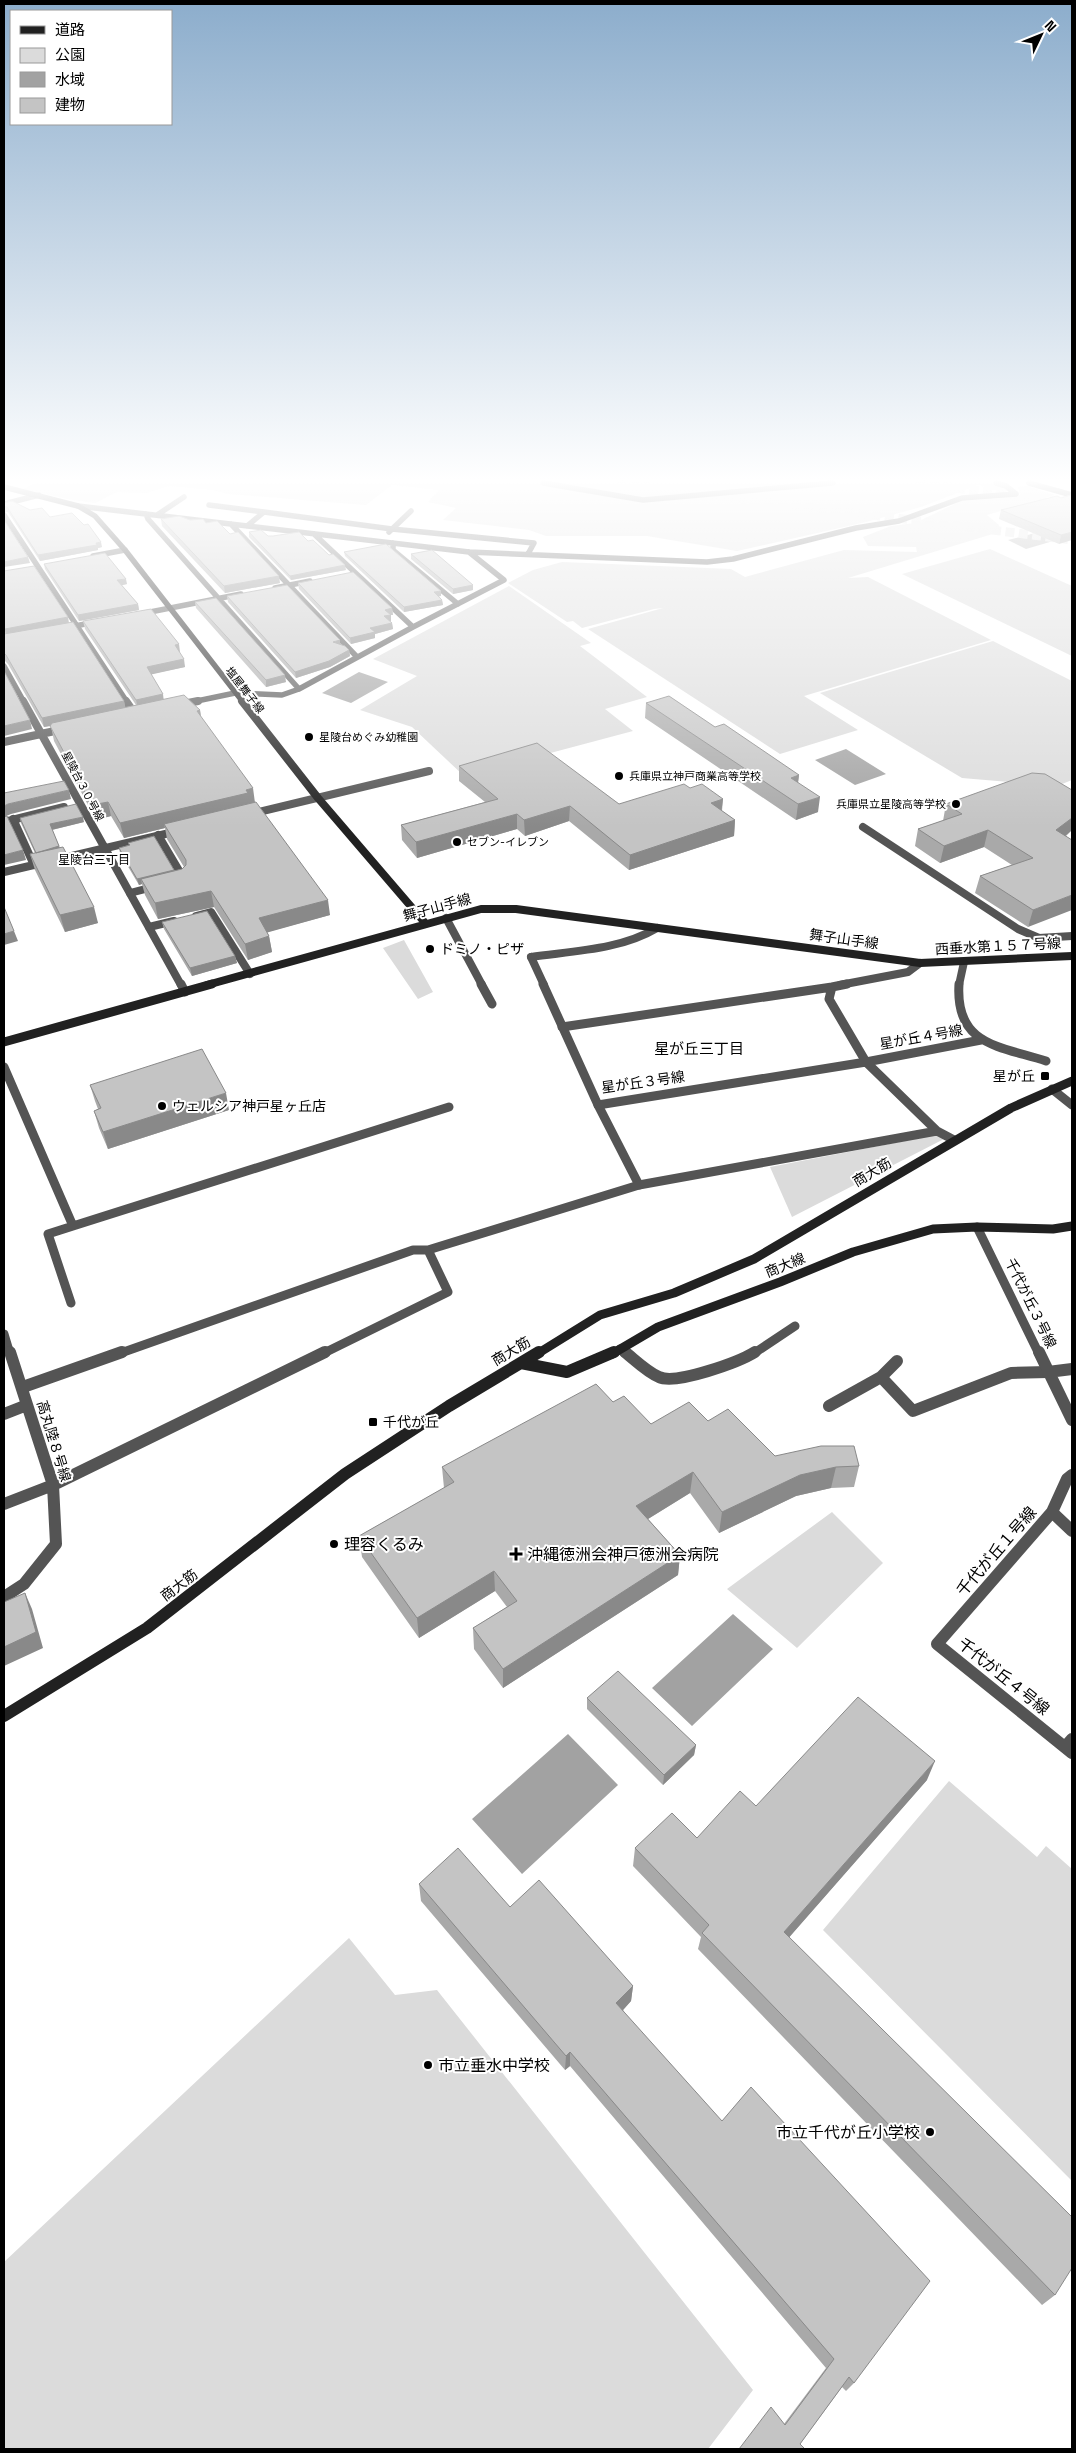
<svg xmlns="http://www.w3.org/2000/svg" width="1076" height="2453" viewBox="0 0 1076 2453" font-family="'Space Grotesk','Noto Sans JP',sans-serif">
<rect width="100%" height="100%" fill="#fff"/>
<path fill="#dbdbdb" d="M34,483H992L1008,491L1001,492L978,485L921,507L866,522L737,551L647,536H546L529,530L443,520L456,508L428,502L439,490L392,485L366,505L228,494L213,490L169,486L146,493L117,492L95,503L67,499L24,489Z
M1027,486L1055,495L987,515L999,525L996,533L848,578L868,577L991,640L804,696L858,730L780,754L588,629L663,608L654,609L582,628L573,621L567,622L508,583L533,570L562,562L731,569L745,577L844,550L917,552L916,547L868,546L863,537L891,526L915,523L961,501L1004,498L1020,495L1018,487Z
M990,549L1072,586V656L902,574Z
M509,586L591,643L580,646L647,697L605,709L633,731L464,776L412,727L360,710L417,676L373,659Z
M993,641L1072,681V780L1057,786L962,778L820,693Z
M404,940L433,992L418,999L383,948Z
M936,1135L944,1139L792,1217L770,1167Z
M832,1512L883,1563L797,1648L727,1589Z
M949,1781L1037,1857L1046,1846L1072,1869V2181L823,1930Z
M349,1938L395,1995L437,1990L753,2390L708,2449H4V2262Z"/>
<path fill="#a2a2a2" d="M1043,531L1060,539L1026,549L1008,540Z
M359,672L388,682L351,703L322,693Z
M846,749L886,774L855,785L815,760Z
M733,1614L773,1649L692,1726L652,1688Z
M568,1734L618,1785L522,1874L472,1819Z"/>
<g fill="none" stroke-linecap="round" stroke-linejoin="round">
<path stroke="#d9d9d9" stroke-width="9" stroke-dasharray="9 4.5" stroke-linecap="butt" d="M617,483L1072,540
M916,483L1072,503"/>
<path stroke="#545454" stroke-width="8" d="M863,827L1018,929L1039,938L1072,936
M158,835L184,879L181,880
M130,893L157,886
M196,916L211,912L250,974
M446,918L482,985
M149,927L174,921
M531,957L544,985
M959,985L964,962"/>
<path stroke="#545454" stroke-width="9" d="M481,984L492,1004
M543,984L598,1105L639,1185
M959,984C955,1046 1000,1046 1046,1061
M4,1067L73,1226L449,1107
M71,1303L48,1234L73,1226
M620,1349L626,1354
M753,1354L795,1326"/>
<path stroke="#545454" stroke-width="12" d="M625,1352C635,1360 647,1372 659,1377C676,1385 739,1362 755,1352
M881,1377L913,1411L1011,1373L1048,1372
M829,1406L881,1377L897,1361"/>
<path stroke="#545454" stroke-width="5.5" d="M543,483L643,500L833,483
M4,504L39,495
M209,505L264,512
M78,506L469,552L707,562L733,559L856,528L899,521L962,498L1016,494L1006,486L996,483
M146,514L148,519L299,689
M4,515L127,702
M157,515L184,497
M231,524L357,657
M247,526L264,512L392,529L534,543L528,554
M389,532L411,511
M393,543V550L458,604
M93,556L125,550
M275,588L310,581
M140,614L241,594
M413,627L504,580L469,552
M64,628L96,622
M4,666L24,702
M192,702L235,693L282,695L299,689L413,627L314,534"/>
<path stroke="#545454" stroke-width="8" d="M23,701L181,985
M126,701L135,714
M178,705L198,701
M4,742L64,729
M250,814L429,771
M13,819L34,865
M4,822L64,807
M4,872L178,831
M531,957C573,951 620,950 657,928
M840,985L908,972L920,963"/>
<path stroke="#545454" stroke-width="9" d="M181,984L185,992
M847,984L832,987L829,999L866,1062L937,1131L954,1140
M562,1027L832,987
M1052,1089L1072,1105
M598,1105L866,1062L981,1040
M977,1227L1039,1354
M4,1334L10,1354
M118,1354L413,1250H428L639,1185L937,1131
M322,1354L448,1292L428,1250"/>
<path stroke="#545454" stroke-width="12" d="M1039,1352L1072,1420
M1048,1372L1072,1369
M23,1387L122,1352
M4,1414L27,1405
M1072,1475L1067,1479L1052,1512L937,1644L1072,1753
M4,1504L53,1485L325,1352
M1052,1512L1072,1531
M4,1597L24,1584L56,1544L53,1485L10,1352
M1065,1747L1072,1739"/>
<path stroke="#212121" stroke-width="5.5" d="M1029,483L1072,495
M4,487L78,506L95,516L125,550L243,702"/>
<path stroke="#212121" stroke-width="8" d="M242,701L318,798L426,924
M207,985L481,909H516L920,963L1072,956"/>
<path stroke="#212121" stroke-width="9" d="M4,1042L212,984
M537,1354L600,1315L674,1293L754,1259L1011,1108L1072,1081
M612,1354L658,1327L780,1282L853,1252L933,1229L977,1227L1053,1229L1072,1226"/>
<path stroke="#212121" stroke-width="12" d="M521,1363L567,1372L614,1352
M4,1716L147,1628L345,1474L449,1406L539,1352"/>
</g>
<path fill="#a9a9a9" d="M1071,495L1059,544L999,519L1001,510Z
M4,503L30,510L50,517L102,547L98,548V550L40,561L8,512H4Z
M161,519L190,520L206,523L280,583L225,593L162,526Z
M249,532L268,536L308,541L346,570L291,580L249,537Z
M344,552L441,596H439L442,600L443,605L404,612L345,556Z
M411,554L473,585V590L453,594L411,559Z
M44,564L127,584L122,585L138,604L139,610L79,621L45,569Z
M4,571L69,623L124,701L125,708L136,705L85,629L83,621L180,652H179L185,667L151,674L164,700L200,710L201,717L255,802L330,915L267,932L269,936L272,952L248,960L214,907L158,919L145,895L142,884L139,885L120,853L119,848L129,845L128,843L174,871L182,869L184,867L167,839L165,828L124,838L111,816L96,820L54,741L51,726L44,727L8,664L5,661L4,662V634H6L4,631Z
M298,583L392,608L393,615H391V621H390L392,623L393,629L375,634V638L351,644L299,589Z
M227,596L340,644L349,650L350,656L330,667L296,678L228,602Z
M195,602L286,682L266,687L196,608Z
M646,703L715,727L799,775L798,782L818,812L796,820L645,718Z
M459,766L619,804L690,788L723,799L722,811L735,820L734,836L629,870L569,821L525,836L517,829L417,858L402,840L401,825L485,802L459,781Z
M1072,790V830L1066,836L1028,927L975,893L980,876L1012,865L984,847L940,863L915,846L918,829L943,821L946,804Z
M20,818L84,822L52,830L60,848L98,923L65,932L35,870L30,854L35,853L21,823Z
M162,922L235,956L237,963L192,976L164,929Z
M90,1085L229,1110L108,1149L99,1128L94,1111L98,1109L95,1101Z
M613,1402L651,1424L708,1421L775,1456L859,1466L854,1487L831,1488L796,1496L719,1533L690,1493L648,1519L680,1555L678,1575L503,1688L474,1649L473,1628L507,1607L495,1591L419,1638L362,1557L359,1536L444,1488L442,1467Z
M587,1698L696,1745L694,1755L663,1785L587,1709Z
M927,1780L789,1937L1055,2295L1042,2305L698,1949L701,1937L633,1866L635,1848L697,1838L756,1806Z
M419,1884L510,1907L633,1986L631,2001L623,2010L854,2383L846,2391L842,2387L800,2444L784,2424L826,2368L570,2066L565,2070L421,1901Z"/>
<path fill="#898989" d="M1072,532V540L1059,544L1061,535Z
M101,542L102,547L98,548V550L40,561L38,555Z
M28,557L30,563L4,567V562Z
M345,565L346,570L291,580L290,576Z
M279,576L280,583L225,593L224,586Z
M126,579L127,584L118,586L117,580Z
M473,585V590L453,594V589Z
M441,591V596L434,597V592Z
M442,600L443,605L404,612V607Z
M138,604L139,610L79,621L78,615Z
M392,608L393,615H391V621L384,622V616L385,610Z
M68,617L69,623L6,635L5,629Z
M392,623L393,629L375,634V638L351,644L350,638L370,628Z
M340,640V646L333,642Z
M179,644L180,652L176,653L175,645Z
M349,650L350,656L330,667L296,678L295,672Z
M184,659L185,667L149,675L147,667Z
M285,675L286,682L266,687V680Z
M163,694L164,703L138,708L136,700Z
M124,701L126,711L44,727L42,718Z
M200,710L202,724L197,711Z
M30,720L32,729L4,736V726Z
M799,775L797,791L791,778Z
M253,788L255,803L164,824L165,828L124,838L120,823Z
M69,790L71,799L11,814L4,817V806L8,804Z
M820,797L818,812L796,820L798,804Z
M723,799L721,814L711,803Z
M108,802L111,816L96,820L92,805Z
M570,806L569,821L525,836L524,820Z
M517,814V829L417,858L416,842Z
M83,817L84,822L51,830L50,824Z
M1072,818V830L1052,847L1056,830Z
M735,820L734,836L629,870L630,855Z
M988,830L984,847L940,863L944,846Z
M59,846L61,851L36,853Z
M23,850L26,860L4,865V855Z
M174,870L175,875L141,879L142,884L139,885L137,879Z
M211,891L214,907L158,919L155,903Z
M1072,895V910L1028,927L1033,910Z
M328,900L330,915L262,934L259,918Z
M94,907L98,923L65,932L60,915Z
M14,931L18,941L4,945V934Z
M269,936L272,952L248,960L245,944Z
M235,956L237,963L192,976L190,968Z
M226,1093L229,1110L108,1149L103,1132Z
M836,1467L831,1488L796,1496L719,1533L722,1512L800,1475Z
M693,1472L690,1493L635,1527L636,1506Z
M680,1555L678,1575L503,1688V1669Z
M494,1571L495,1591L419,1638L417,1618Z
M25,1593L32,1609L43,1648L4,1666V1647Z
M696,1745L694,1755L663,1785L664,1775Z
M935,1761L927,1780L779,1949L784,1932Z
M633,1986L631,2001L615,2019L616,2003Z
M570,2052V2066L565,2070L566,2056Z"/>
<path fill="#c4c4c4" stroke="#898989" d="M1071,495L1072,496V532L1061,535L1001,510L1057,496L1061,498Z
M12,501L30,510L42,508L50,517L72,513L84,525L88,524L101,542L96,543L97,545L38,555L7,507H4V503Z
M179,516L190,520L203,519L206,523L217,521L230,534L238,532L279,576L224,586L161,519Z
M4,520L28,557L4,562Z
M261,530L268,536H273L299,532L308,541L313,540L329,555L333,554L345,565L290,576L249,532Z
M386,544L441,591L434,592L442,600L404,607L344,552Z
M432,550L473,585L453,589L411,554Z
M105,553L126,579L117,580L138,604L78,615L44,564Z
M34,566L68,617L5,629L4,628V571Z
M353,572L392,608L385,610L391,615L384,616L392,623L370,628L375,632L350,638L298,583Z
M287,585L340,640L333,642L345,646L349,650L329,661L295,672L227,596Z
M216,598L285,675L266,680L195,602Z
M151,609L179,644L175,645L184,659L147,667L163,694L136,700L83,621Z
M73,622L124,701L42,718L6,655L4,653V634Z
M4,671L30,720L4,726Z
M184,695L200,710L197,711L253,788L246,790L248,793L120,823L108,802L92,805L50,726L52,723Z
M669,696L715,727L724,724L799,775L791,778L820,797L798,804L646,703Z
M537,743L619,804L684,784L690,788L702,784L723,799L711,803L735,820L630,855L570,806L524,820L517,814L416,842L401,825L498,799L459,766Z
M1032,773L1045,774L1072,790V818L1056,830L1072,840V895L1033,910L980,876L1033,858L988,830L944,846L918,829L962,814L946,804Z
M64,781L69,790L8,804L4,806V793Z
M256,802L328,900L259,918L269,936L245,944L211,891L155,903L141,879L182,869L186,865V860L164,824Z
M76,804L83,817L50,824L59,846L36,853L20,818Z
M7,816L23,850L4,855V817Z
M154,836L174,870L137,879L119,848L130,845L128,843Z
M63,847L94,907L60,915L30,854Z
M4,907L14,931L4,934Z
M207,911L235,956L190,968L162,922Z
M202,1049L226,1093L103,1132L94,1111L101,1108L90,1085Z
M596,1384L613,1402L624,1396L651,1424L689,1402L708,1421L728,1409L775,1456L821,1446H854L859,1466L836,1467L800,1475L722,1512L693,1472L636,1506L680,1555L503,1669L473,1628L517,1601L494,1571L417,1618L359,1536L454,1482L442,1467Z
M25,1593L36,1632L4,1647V1602Z
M618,1671L696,1745L664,1775L587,1698Z
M858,1697L935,1761L784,1932L1072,2217V2268L1055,2295L702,1933L709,1925L635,1848L672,1813L697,1838L740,1791L756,1806Z
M458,1848L510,1907L539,1880L633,1986L616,2003L722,2121L751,2087L930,2281L854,2383L849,2377L800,2444L805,2449H739L771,2407L785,2425L834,2359L570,2052L566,2056L419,1884Z"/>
<linearGradient id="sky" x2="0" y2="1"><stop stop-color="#8cadcc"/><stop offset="0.58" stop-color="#fff"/><stop offset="1" stop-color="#fff" stop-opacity="0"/></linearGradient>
<rect width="1076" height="827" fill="url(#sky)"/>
<g fill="#000" stroke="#fff" stroke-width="2">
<circle cx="309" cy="737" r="5"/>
<circle cx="619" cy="776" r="5"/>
<circle cx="956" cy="804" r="5"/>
<circle cx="457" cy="842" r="5"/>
<circle cx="430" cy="949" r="5"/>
<rect x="1040" y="1071" width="10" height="10" rx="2.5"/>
<circle cx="162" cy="1106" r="5"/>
<rect x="368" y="1417" width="10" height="10" rx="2.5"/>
<circle cx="334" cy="1544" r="5"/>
<path d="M513.5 1546.5h5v5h5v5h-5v5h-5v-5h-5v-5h5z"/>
<circle cx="428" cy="2065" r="5"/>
<circle cx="930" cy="2132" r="5"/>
</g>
<g text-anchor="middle" stroke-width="4" stroke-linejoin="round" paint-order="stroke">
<g font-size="11" fill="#000" stroke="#fff">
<text transform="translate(245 690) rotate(52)" y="4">塩屋舞子線</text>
<text transform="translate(83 786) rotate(62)" y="4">星陵台３０号線</text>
</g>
<g font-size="11" fill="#000" stroke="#fff" text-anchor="start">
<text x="319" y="741">星陵台めぐみ幼稚園</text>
<text x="629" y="780">兵庫県立神戸商業高等学校</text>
<text x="946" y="808" text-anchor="end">兵庫県立星陵高等学校</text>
<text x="467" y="846">セブン-イレブン</text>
</g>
<g font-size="12" fill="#000" stroke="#fff">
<text x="94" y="864">星陵台三丁目</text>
</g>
<g font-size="14" fill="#000" stroke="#fff">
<text transform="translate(437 907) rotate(-15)" y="5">舞子山手線</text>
<text transform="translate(844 939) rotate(8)" y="5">舞子山手線</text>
<text transform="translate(998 946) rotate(-3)" y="5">西垂水第１５７号線</text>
<text transform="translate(921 1037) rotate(-10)" y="5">星が丘４号線</text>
<text transform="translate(643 1082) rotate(-8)" y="5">星が丘３号線</text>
<text transform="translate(872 1172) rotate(-31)" y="5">商大筋</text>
<text transform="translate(785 1265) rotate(-22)" y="5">商大線</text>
<text transform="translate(1031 1303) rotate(64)" y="5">千代が丘３号線</text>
<text transform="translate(511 1351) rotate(-31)" y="5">商大筋</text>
<text transform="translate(54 1441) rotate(73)" y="5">高丸陸８号線</text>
<text transform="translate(179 1585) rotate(-37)" y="5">商大筋</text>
</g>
<g font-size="14" fill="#000" stroke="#fff" text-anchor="start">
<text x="440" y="954">ドミノ・ピザ</text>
<text x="1035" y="1081" text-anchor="end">星が丘</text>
<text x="172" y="1111">ウェルシア神戸星ヶ丘店</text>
<text x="383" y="1427">千代が丘</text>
</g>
<g font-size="15" fill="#000" stroke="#fff">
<text x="699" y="1054">星が丘三丁目</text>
</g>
<g font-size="16" fill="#000" stroke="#fff" text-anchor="start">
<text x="344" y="1550">理容くるみ</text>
<text x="527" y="1560">沖縄徳洲会神戸徳洲会病院</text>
<text x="438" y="2071">市立垂水中学校</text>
<text x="920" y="2138" text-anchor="end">市立千代が丘小学校</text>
</g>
<g font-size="16" fill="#000" stroke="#fff">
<text transform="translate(996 1551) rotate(-49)" y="6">千代が丘１号線</text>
<text transform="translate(1004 1676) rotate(39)" y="6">千代が丘４号線</text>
</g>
</g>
<rect width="1076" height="2453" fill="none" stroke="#000000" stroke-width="10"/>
<rect x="10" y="10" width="162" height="115" fill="#ffffff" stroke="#999999"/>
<rect x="20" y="26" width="25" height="8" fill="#212121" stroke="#999999"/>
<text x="55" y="35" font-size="15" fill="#000000">道路</text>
<rect x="20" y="48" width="25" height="15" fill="#dbdbdb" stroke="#999999"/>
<text x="55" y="60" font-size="15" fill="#000000">公園</text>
<rect x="20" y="72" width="25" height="15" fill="#a2a2a2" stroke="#999999"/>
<text x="55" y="85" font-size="15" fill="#000000">水域</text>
<rect x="20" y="98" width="25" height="15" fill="#c4c4c4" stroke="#999999"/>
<text x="55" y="110" font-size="15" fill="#000000">建物</text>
<g transform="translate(1041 35) rotate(47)" stroke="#ffffff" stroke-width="4" paint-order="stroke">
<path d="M0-4L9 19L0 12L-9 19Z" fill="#000000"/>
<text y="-8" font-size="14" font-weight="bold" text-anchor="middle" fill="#000000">N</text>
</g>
</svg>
